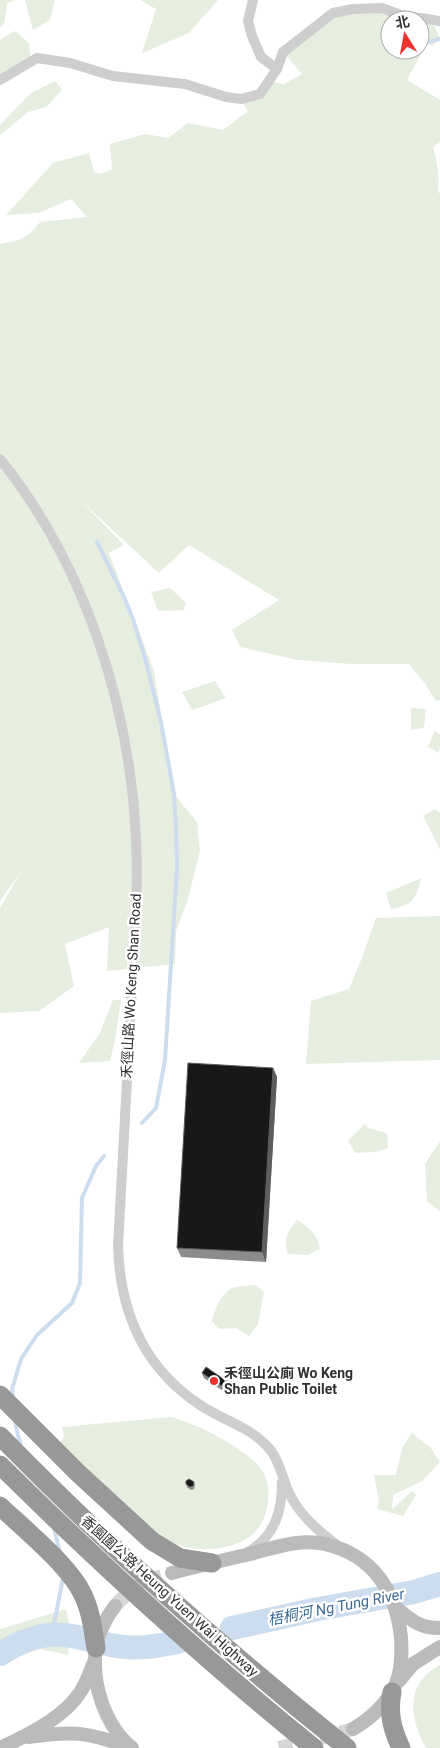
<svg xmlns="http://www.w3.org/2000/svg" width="440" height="1748" viewBox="0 0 440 1748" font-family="Roboto,'Noto Sans SC',sans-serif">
<rect width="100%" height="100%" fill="#fff"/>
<path fill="#e6eedf" d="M0,0H14L7,4L4,24L0,28Z
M25,0H55L50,20L33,30Z
M140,0H218L189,33L142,53L156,9Z
M382,8L424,18L435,27L440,39L432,46L420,38V20H390V50H419L420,56L407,80L440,100V142L433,147C437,163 440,174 438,191L440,194V700L436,701L424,682L409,664H352L298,660L240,647L232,630L279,600L189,545L159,573L78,498L124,545L109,553L154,671L174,794L197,822L200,851L188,899L176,931L175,964L107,971L109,927L65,944L74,986L39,1011L0,1013V908L22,870L0,901V244C21,240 27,239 40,222L87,217L71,199L38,213L6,215L53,163L89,153L94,172L101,174L112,169L110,144L145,134L168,138L188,123L223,130L248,111L241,99L260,94L269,81L284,84L302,74L283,52L339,12Z
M15,31L29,43L31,62L0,84V40Z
M55,81L62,90L46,107L28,112L0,135V125L31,93Z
M170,588L186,603L184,610L158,611L151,592Z
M215,681L226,698L192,710L182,692Z
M411,708L426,709L424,728L411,730Z
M435,731L440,735V748L438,753L428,746Z
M435,809L440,813V849L423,816Z
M421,878C416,899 413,905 391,909L386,893Z
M440,916V1060L306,1064L311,1001L349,989L362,958L376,918Z
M113,1000H121L115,1040L110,1061L79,1063L100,1033Z
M365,1124L368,1128L387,1133L388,1148L375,1152L355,1153L348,1141Z
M440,1141V1212L427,1201L425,1164Z
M297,1220C309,1227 318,1235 320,1249L308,1255L288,1254C282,1239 288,1232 297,1220Z
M256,1285L264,1292L258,1324L249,1336L236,1328L219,1329L212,1321C215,1309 222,1291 235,1287C241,1286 249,1286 256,1285Z
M171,1417C195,1423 256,1452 265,1476C272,1493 268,1520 254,1533C236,1551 197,1553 175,1544C159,1537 148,1526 136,1514C132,1509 126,1506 121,1502C100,1483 80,1464 60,1445V1443L64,1436L62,1427Z
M412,1433L430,1447L440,1462L422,1481L393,1495L392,1509L412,1491L416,1495L403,1516L377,1509L379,1501L374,1475H396L402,1448Z
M66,1609L70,1627L68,1655L36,1648L0,1662V1629Z
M440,1665V1748H426C409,1718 405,1683 440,1665Z"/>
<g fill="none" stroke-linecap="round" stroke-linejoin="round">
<path stroke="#cbddee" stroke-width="4" d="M420,44L440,39
M97,542L124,597L133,619L145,658L161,722L174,794L176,828L177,868L165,1060L156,1108L142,1123
M13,1400L12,1389L21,1359L37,1335L72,1303L80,1283L82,1198L96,1166L104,1156
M15,1419L16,1428L21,1446
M54,1528L60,1553
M52,1634L63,1578"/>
<path stroke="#cbddee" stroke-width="24" d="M232,1628L318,1609L414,1592L440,1584
M0,1654C19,1642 42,1632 65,1635C85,1637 105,1646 125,1647C144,1649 160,1645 178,1642"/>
<path stroke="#d6d6d6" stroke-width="14" stroke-dasharray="14 7" stroke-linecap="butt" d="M115,1606C131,1587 149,1579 172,1573
M279,1748L337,1734L353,1729"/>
<path stroke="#cecece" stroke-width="10" d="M253,0L248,21L252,36L261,57L277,69L283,52L333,13L353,9L382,8L401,15L440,21
M0,80L37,58L70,63L113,76L185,84L226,97L241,99L260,94L277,69
M0,459C85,565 130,705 136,840C139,902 133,963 130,1025C126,1099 122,1172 118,1246C120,1312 144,1368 200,1405C221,1419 247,1426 265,1444C278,1456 281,1473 287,1488C297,1513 316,1529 337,1545
M248,1552C275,1536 282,1512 282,1482"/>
<path stroke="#bbb" stroke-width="14" d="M172,1573C198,1566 224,1560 250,1554C273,1548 301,1538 325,1544C373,1555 396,1591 401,1637C402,1654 402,1671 395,1686C386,1704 370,1719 353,1729
M115,1606C105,1619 98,1633 96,1649C91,1683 105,1726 132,1748
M395,1607C411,1620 419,1628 440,1628
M399,1681L413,1664L440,1647
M28,1737C72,1731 88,1731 129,1748
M0,1748C27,1736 63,1718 79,1694C86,1684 90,1673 94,1662"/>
<path stroke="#989898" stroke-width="19" d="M0,1395L78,1473L152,1541L180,1558L212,1563
M0,1436C109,1548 226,1651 347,1748
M0,1465C100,1564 204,1659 314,1748
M0,1506C24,1529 70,1566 83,1595C91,1611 93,1630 96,1648
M392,1692C388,1713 392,1729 401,1748"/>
</g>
<path fill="#8c8c8c" d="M273,1068L277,1077L266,1262L181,1257L177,1248Z
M202,1373L222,1378L228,1377L230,1382L223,1391L204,1378Z
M194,1482L195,1485L194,1489L191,1490L187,1487L186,1484Z"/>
<path fill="#5d5d5d" d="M273,1068L277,1077L266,1262L262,1252Z
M228,1377L230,1382L223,1391L222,1386Z"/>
<path fill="#181818" stroke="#5d5d5d" d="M188,1063L273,1068L262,1252L177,1248Z
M206,1367L222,1378L224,1374L228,1377L222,1386L202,1373Z
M189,1479L194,1482L193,1486L190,1487L186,1484V1481Z"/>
<circle fill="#eb3330" stroke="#fff" stroke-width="2" cx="214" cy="1381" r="5"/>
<g text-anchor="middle" stroke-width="5" stroke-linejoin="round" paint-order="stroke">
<g font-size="14" fill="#313131" stroke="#fff">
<text transform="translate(131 986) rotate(-87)" y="5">禾徑山路 Wo Keng Shan Road</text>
<text transform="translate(170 1596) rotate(42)" y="5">香園圍公路 Heung Yuen Wai Highway</text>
</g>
<g font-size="14" font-weight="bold" fill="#313131" stroke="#fff" text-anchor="start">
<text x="224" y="1378">禾徑山公廁 Wo Keng<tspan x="224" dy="16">Shan Public Toilet</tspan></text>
</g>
<g font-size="15" font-style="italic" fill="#3b6b97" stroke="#fff">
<text transform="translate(336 1607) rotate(-11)" y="5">梧桐河 Ng Tung River</text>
</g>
</g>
<g transform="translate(405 35) rotate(349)"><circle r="24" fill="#ffffff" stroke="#adadad"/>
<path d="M0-4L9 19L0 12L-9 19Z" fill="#eb3330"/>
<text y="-8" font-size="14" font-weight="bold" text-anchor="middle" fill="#313131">北</text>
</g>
</svg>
